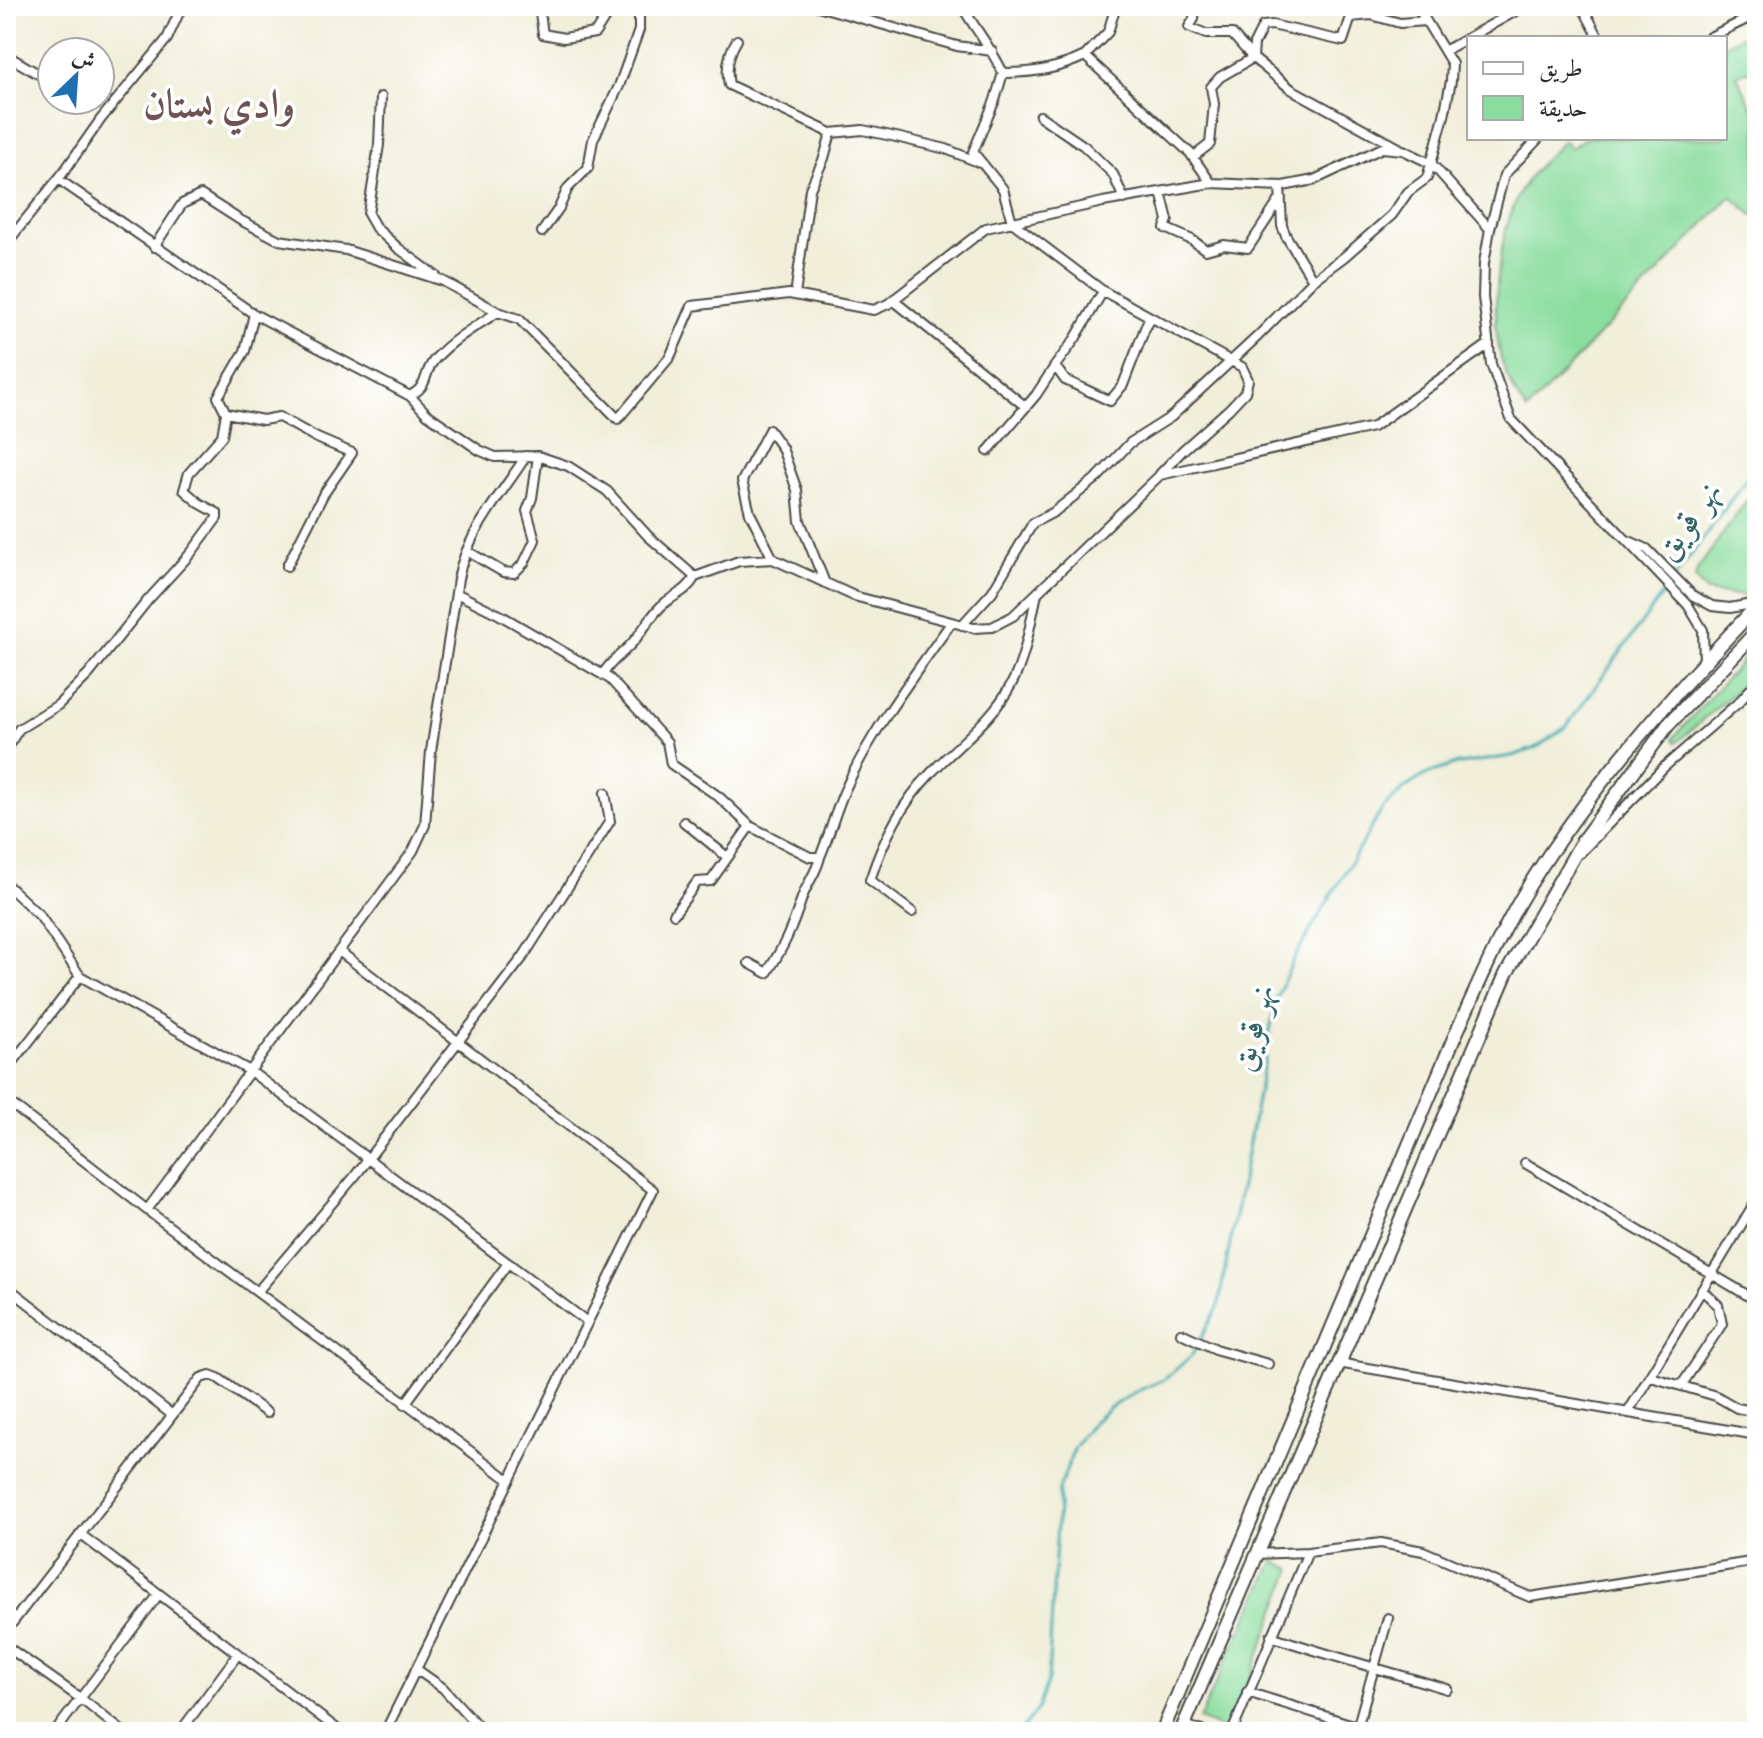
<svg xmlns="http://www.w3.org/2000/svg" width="1763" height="1738" viewBox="0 0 1763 1738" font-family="'IM FELL English',Amiri,serif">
<rect width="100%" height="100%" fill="#fff"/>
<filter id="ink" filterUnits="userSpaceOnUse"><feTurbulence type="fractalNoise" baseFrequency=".0125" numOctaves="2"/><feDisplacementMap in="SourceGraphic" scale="16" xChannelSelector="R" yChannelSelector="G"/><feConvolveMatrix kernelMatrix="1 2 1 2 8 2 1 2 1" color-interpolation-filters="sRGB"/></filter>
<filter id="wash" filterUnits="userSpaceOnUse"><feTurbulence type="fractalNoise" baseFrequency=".006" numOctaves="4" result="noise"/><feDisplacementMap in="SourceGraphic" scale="32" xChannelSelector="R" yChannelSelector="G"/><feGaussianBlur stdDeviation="1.8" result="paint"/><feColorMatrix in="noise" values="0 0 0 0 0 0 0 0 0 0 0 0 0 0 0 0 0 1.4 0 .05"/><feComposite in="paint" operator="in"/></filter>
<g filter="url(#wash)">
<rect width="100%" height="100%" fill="#f1eed9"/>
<path fill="#8add9e" stroke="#5a8464" stroke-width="2" d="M1752,30L1757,36V67L1737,75L1757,118V219L1731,196L1527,411C1516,396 1508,381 1502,362C1489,318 1498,240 1517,198C1528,175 1545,158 1564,141L1571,148L1585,138H1725V45Z
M1757,486V585L1745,596L1707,592L1695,579L1697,570Z
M1757,644V668L1750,679L1676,743L1673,738Z
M1274,1561L1292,1569L1229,1732L1199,1719Z"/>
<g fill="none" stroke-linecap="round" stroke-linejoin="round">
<path stroke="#3aacb2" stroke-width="3" d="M1020,1732L1038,1708L1048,1680L1059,1489L1074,1449L1093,1422L1111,1407L1133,1393L1165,1379L1192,1355L1218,1307L1276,999L1294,958L1383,808L1405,788L1425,775L1453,765L1512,756L1536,748L1566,727L1757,464"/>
</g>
</g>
<g filter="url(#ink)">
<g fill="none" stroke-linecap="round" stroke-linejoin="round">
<g stroke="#494845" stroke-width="12">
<path id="minor" d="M539,6L543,34L564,38L595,33L611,8L690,6
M818,6L957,46L992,51
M962,6C975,29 992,49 1003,73L995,100L973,152L1003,189L1012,222L1103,291L1242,367L1248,380L1245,392L1229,409L1183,450L1160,474
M1195,6L1194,19L1189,27L1206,34H1232L1253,58
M1582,6L1599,38
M1708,38L1757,14
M737,40C728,54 726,70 729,85L831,133L863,130L896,137L946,149L983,164
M1446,50L1525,6
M6,55L52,82
M1085,56L1108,32L1116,6
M1253,58L1254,44L1263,26L1272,25L1343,41L1351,17L1371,15L1400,23L1426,21
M1003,73C1033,73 1058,69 1085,56L1190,153L1211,183
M381,97L379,145L368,214L376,228L398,248L436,276
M81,100L86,103
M1040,116L1084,146L1113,174L1124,199
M1539,138L1504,175L1490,229L1484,263L1483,297L1491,364L1511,419L1688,605L1703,630L1704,662
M1193,157L1210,144L1214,104L1211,87L1220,77L1253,58L1291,89L1399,148
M58,179L254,314L410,396L427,414L479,450L495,457L538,456L568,466L607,491L648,536L695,577L739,561L773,559L854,596L974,628L992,627L1013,616L1160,475L1373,427L1489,344
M1280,186L1282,226L1286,236L1313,280L1344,257L1392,215L1408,192L1427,178L1444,116L1451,81L1452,64L1417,6
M1161,192L1168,220L1165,228L1192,240L1206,250L1224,245L1248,248L1281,198
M542,232L559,208L568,188L588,168L593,140L619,86L639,30V8
M6,244L63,173L101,119L167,39L182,6
M154,247L182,204L201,195L240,220L279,240L346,250L443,281L498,312L519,319L618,419L670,357L692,306L789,294L874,310L888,304L986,228L1103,202L1211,183L1283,186L1314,180L1382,148L1403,150L1432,164L1490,229
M1103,291L1075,339L1055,366L1065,380L1110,401L1123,385L1149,318
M795,295L810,189L824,158L831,133
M893,300L1026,407
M254,314L245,351L218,397L226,413L263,420L279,417L317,438L352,453L323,495L287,566
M410,396C431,384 422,374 435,359C452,340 476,326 498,312
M988,451L1036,395L1055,366
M526,456C498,500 460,540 456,593L500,615L610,679L667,742L671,764L718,796L750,826L810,857H820C829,836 835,813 844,792C871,731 913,677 951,623
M1629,541L1647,549L1692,595L1712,606L1730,608L1757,603
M467,551L503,572L514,573L524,563L535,540L527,511L532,498L538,456
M773,559L750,513L742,481L769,430L782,448L797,490L800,521L825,583
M962,625L992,592L1033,523L1054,512L1098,477L1130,443L1171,417L1258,336L1313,280
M603,674C611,660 623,654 633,642C645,629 652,612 666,602C678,593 687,591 695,577
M6,749L19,729L58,705L89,674L148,600L191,553L217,518V513L199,503L184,490L189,473L222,436L226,413
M684,822L726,856
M1580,853L1663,768L1739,702L1757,682
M6,884L40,916L80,976L250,1071L586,1321
M912,912L870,880C883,840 901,804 930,774C958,744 993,720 1012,683C1026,656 1030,623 1037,594
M674,914L697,882L711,881L750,826
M339,951L653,1190L385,1732
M749,963L767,973C785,945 792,928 802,898C807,883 817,872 820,857
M6,1071L80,976
M6,1100L147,1210L509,1480
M1525,1163L1757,1301
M147,1210L413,851L425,825L431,751L456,593
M6,1286L171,1414
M257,1292L355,1176L523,957L610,821L605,793
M1181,1333L1218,1350L1268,1364
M1338,1363L1757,1435
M1651,1377L1716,1396L1737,1408L1757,1412
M1681,1386L1722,1324L1718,1305L1702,1290
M405,1404L508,1263
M1628,1412L1757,1199
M80,1534L341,1732
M1257,1554L1308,1552
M6,1631L201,1378L210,1375L218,1378L267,1413
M1271,1636C1329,1656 1388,1671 1447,1689
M6,1646L80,1698L123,1732
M416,1669L443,1688L483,1732
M1247,1692L1376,1732
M1184,1725L1205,1732
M55,1732L159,1594
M180,1732L238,1654
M1232,1732L1308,1552L1381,1543L1423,1551L1530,1597L1757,1561
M1356,1732L1388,1618"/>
</g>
<g stroke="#494845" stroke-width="16">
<path id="secondary" d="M1162,1732L1454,1038C1478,986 1500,932 1530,884C1594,782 1674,693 1757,606
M1181,1732L1506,974L1583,840L1668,725L1757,631"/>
</g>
<use href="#minor" stroke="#fff" stroke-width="8"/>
<use href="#secondary" stroke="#fff" stroke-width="12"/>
</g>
</g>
<g text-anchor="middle" stroke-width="7" stroke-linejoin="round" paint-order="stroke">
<g font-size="34" font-style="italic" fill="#326568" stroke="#fff">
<text transform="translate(1687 519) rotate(-54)" y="12">نهر قويق</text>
<text transform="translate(1251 1027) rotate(-75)" y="12">نهر قويق</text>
</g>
<g font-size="40" font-weight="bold" fill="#6d5452" stroke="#fff">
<text x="219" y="117">وادي بستان</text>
</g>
</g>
<rect width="1763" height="1738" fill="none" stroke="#fff" stroke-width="32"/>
<rect x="1467" y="36" width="260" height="104" fill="#ffffff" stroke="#aaaaaa" stroke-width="2"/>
<rect x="1483" y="62" width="40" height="12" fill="#ffffff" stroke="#aaaaaa" stroke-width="2"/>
<text x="1539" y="76" font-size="24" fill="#2b2b2b">طريق</text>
<rect x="1483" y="96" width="40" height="24" fill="#8add9e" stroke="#aaaaaa" stroke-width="2"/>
<text x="1539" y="116" font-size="24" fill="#2b2b2b">حديقة</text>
<g transform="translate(76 76) rotate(25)"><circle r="38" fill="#ffffff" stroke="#aaaaaa" stroke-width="2"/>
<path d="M0-6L14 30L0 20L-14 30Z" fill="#1f6fb2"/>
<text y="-12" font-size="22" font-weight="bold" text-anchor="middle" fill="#2b2b2b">ش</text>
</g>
</svg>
